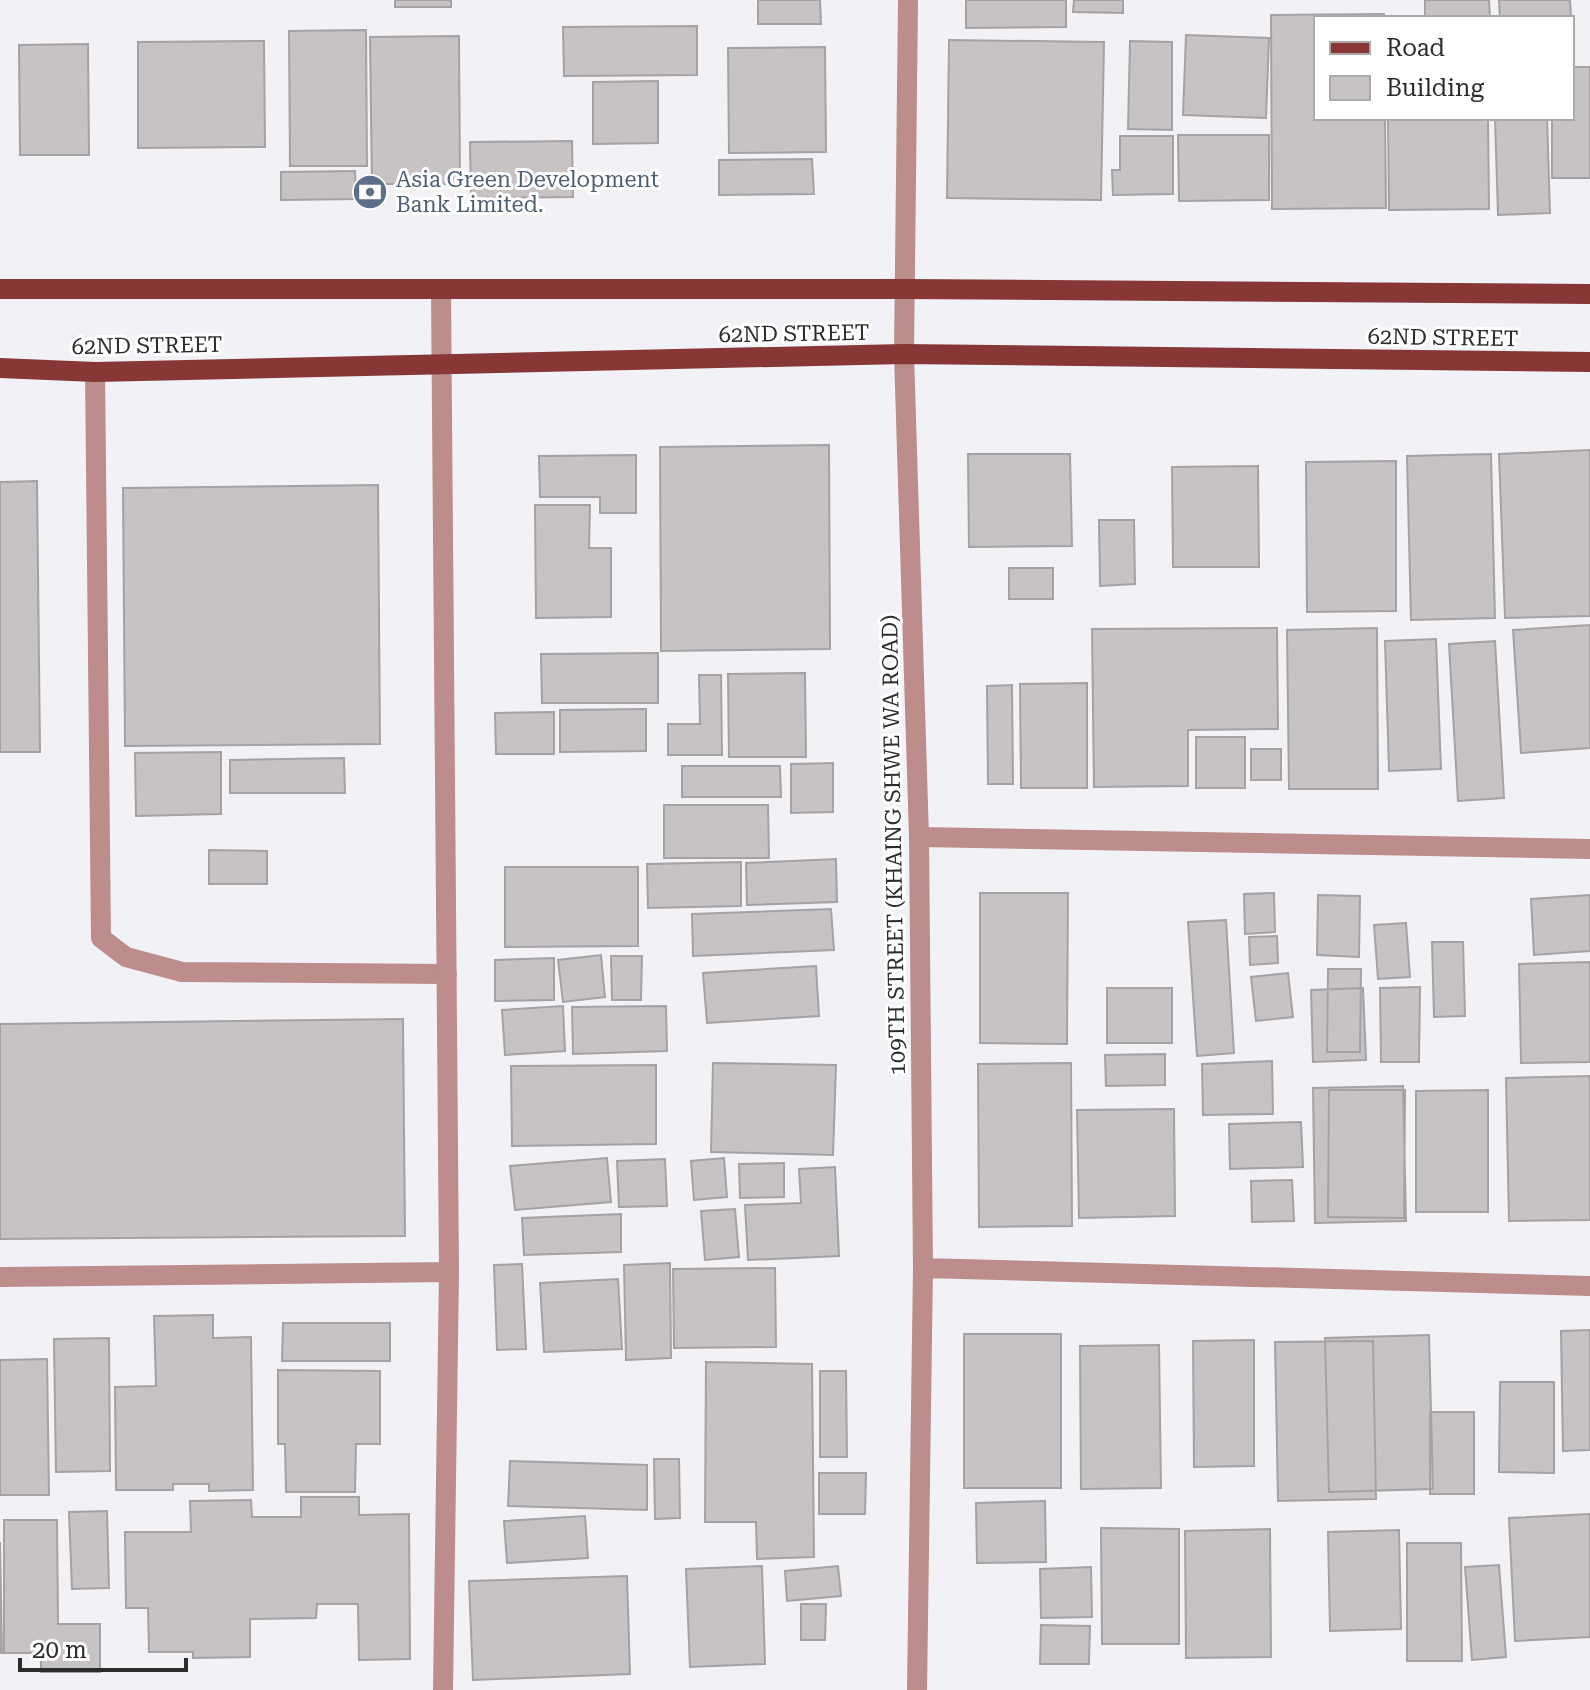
<svg xmlns="http://www.w3.org/2000/svg" width="1590" height="1690" viewBox="0 0 1590 1690" font-family="'Roboto Serif',serif">
<rect width="100%" height="100%" fill="#f2f1f5"/>
<path fill="#c7c2c3" stroke="#a6a1a3" stroke-width="2" d="M395,0H451V7H395Z
M758,0H820L821,24H758Z
M966,0H1066V27L966,28Z
M1074,0H1123V13L1073,12Z
M1425,0H1489L1490,18H1425Z
M1499,0H1570L1571,18H1500Z
M1384,14V18H1316V118H1385L1386,208L1272,209L1271,15Z
M697,26V75L564,76L563,27Z
M366,30L367,166H290L289,31Z
M1186,35L1269,38L1266,118L1183,115Z
M459,36L460,184H372L370,37Z
M949,40L1104,42L1101,200L947,198Z
M264,41L265,147L138,148V42Z
M1130,41L1172,42V130L1128,129Z
M88,44L89,155H20L19,45Z
M825,47L826,152L729,153L728,48Z
M1572,67H1590V178H1552V118H1572Z
M658,81V143L593,144V82Z
M1388,118H1488L1489,209L1389,210Z
M1495,118H1547L1550,213L1498,215Z
M1178,135H1269V200L1179,201Z
M1120,136H1173V194L1113,195L1112,170H1120Z
M572,141L573,197L471,198L470,142Z
M812,159L814,194L719,195V160Z
M355,171L356,199L281,200V172Z
M829,445L830,649L661,651L660,447Z
M1590,450V616L1505,618L1499,454Z
M968,454H1070L1072,546L969,547Z
M1491,454L1495,618L1411,620L1407,456Z
M636,455V513H600V497H540L539,456Z
M1396,461V611L1307,612L1306,462Z
M1258,466L1259,567H1173L1172,467Z
M37,481L40,752H0V482Z
M378,485L380,744L125,746L123,488Z
M535,505H590L589,548H611V617L536,618Z
M1099,520H1134L1135,584L1100,586Z
M1009,568H1053V599H1009Z
M1590,625V748L1521,753L1513,630Z
M1277,628L1278,729L1188,730V786L1094,787L1092,629Z
M1377,628L1378,789H1289L1287,630Z
M1436,639L1441,769L1389,771L1385,641Z
M1495,641L1504,798L1458,801L1449,644Z
M658,653V703H542L541,654Z
M805,673L806,757H729L728,674Z
M699,675H721L722,755H668V724H700Z
M1087,683V788H1021L1020,684Z
M1012,685L1013,784H988L987,686Z
M646,709V751L560,752V710Z
M554,712V754H496L495,713Z
M1196,737H1245V788H1196Z
M1251,749H1281V780H1251Z
M221,752V814L136,816L135,753Z
M344,758L345,793H230V760Z
M833,763V812L791,813V764Z
M682,766H780L781,797H682Z
M664,805H768L769,858H664Z
M209,850L267,851V884H209Z
M836,859L837,902L747,905L746,863Z
M741,862V906L648,908L647,864Z
M505,867H638V946L505,947Z
M980,893H1068L1067,1044L980,1043Z
M1274,893L1275,932L1245,934L1244,894Z
M1318,895L1360,896L1359,957L1317,955Z
M1590,895V951L1534,955L1531,899Z
M831,909L834,950L693,956L692,914Z
M1226,920L1234,1053L1197,1056L1188,922Z
M1406,923L1410,977L1378,979L1374,925Z
M1277,936L1278,963L1250,965L1249,937Z
M1432,942H1463L1465,1016L1434,1017Z
M601,955L605,997L563,1002L558,960Z
M611,956H642L641,1000H612Z
M554,958V1000L495,1001V960Z
M1590,962V1062L1521,1063L1519,964Z
M816,966L819,1016L707,1023L703,973Z
M1328,969H1361L1360,1052H1327Z
M1288,973L1293,1017L1256,1021L1251,977Z
M1420,987L1419,1062H1381L1380,988Z
M1107,988H1172V1043H1107Z
M1363,988L1366,1060L1313,1062L1311,990Z
M563,1006L565,1051L505,1055L502,1010Z
M666,1006L667,1051L573,1054L572,1007Z
M403,1019L405,1236L0,1239V1024Z
M1165,1054V1085L1106,1086L1105,1055Z
M1272,1061L1273,1114L1203,1115L1202,1064Z
M713,1063L836,1065L833,1155L711,1152Z
M1071,1063L1072,1226L979,1227L978,1064Z
M656,1065V1144L512,1146L511,1066Z
M1590,1076V1220L1509,1221L1506,1078Z
M1403,1086L1406,1221L1315,1223L1313,1088Z
M1329,1090H1405L1404,1218L1328,1217Z
M1488,1090V1212H1416V1091Z
M1174,1109L1175,1216L1079,1218L1077,1110Z
M1301,1122L1303,1167L1230,1169L1229,1124Z
M607,1158L611,1202L515,1210L510,1166Z
M724,1158L727,1197L694,1200L691,1161Z
M665,1159L667,1206L619,1207L617,1161Z
M784,1163V1197L740,1198L739,1164Z
M835,1167L839,1256L748,1260L745,1205L801,1203L799,1169Z
M1292,1180L1294,1221L1252,1222L1251,1181Z
M735,1209L739,1257L705,1260L701,1211Z
M621,1214V1252L524,1255L522,1218Z
M670,1263L671,1358L626,1360L624,1265Z
M522,1264L526,1349L497,1350L494,1265Z
M775,1268L776,1347L674,1348L673,1269Z
M618,1279L622,1349L544,1352L540,1283Z
M213,1315V1338L251,1337L253,1490L209,1491V1484H173V1490H116L115,1387L156,1386L154,1316Z
M283,1323H390V1361H282Z
M1590,1330V1450L1563,1451L1561,1331Z
M964,1334H1061V1488H964Z
M1429,1335L1433,1489L1329,1492L1325,1338Z
M109,1338L110,1471L56,1472L54,1339Z
M1254,1340V1466L1194,1467L1193,1341Z
M1373,1341L1376,1499L1278,1501L1275,1342Z
M1159,1345L1161,1488L1081,1489L1080,1346Z
M47,1359L49,1495H0V1360Z
M706,1362L812,1364L814,1557L757,1559L756,1522H705Z
M278,1370L380,1371V1444H356L355,1492H286L285,1444H278Z
M820,1371H846L847,1457H820Z
M1500,1382H1554V1473L1499,1472Z
M1430,1412H1474V1494H1430Z
M654,1459H679L680,1518L655,1519Z
M510,1461L647,1465V1510L508,1506Z
M819,1473H866L865,1514H819Z
M301,1497H359V1515L409,1514L410,1659L359,1660L358,1604H317L316,1618L250,1619V1657L193,1658V1652H149L148,1608H126L125,1532H191L190,1501L251,1500L252,1517H301Z
M1045,1501L1046,1562L977,1563L976,1503Z
M107,1511L109,1588L72,1589L69,1512Z
M1590,1514V1637L1515,1641L1509,1518Z
M585,1516L588,1558L507,1563L504,1521Z
M4,1520H57L58,1624H100V1672H41V1653H4Z
M1101,1528L1179,1529V1644H1102Z
M1270,1529L1271,1657L1186,1658L1185,1531Z
M1399,1530L1401,1629L1330,1631L1328,1532Z
M0,1542L2,1653H0Z
M1407,1543H1461L1462,1661H1407Z
M1499,1565L1506,1657L1472,1660L1465,1567Z
M762,1566L765,1664L690,1667L686,1569Z
M838,1566L841,1596L787,1601L785,1571Z
M1091,1567L1092,1617L1041,1618L1040,1569Z
M627,1576L630,1674L473,1680L469,1581Z
M801,1604H826L825,1640H801Z
M1041,1625L1090,1626L1089,1664H1040Z"/>
<g fill="none" stroke-linecap="round" stroke-linejoin="round">
<path stroke="#bc8d8a" stroke-width="20" d="M95,372L101,938L126,957L182,972L447,974"/>
<path stroke="#bc8d8a" stroke-width="20" d="M908,0L904,354L919,837L923,1268L917,1690
M441,290L449,1272L443,1690
M919,837L1590,849
M923,1268L1590,1286
M0,1277L449,1272"/>
<path stroke="#863736" stroke-width="20" d="M0,289H905L1590,294
M0,368L95,372L904,354L1590,362"/>
</g>
<defs>
<g id="bank-disc" transform="scale(1.8)"><circle r="9.5" fill="#5c6f8a" stroke="#fff"/><path d="M-6-4H6V4H-6ZM0-2.3a2.3 2.3 0 1 0 0 4.6a2.3 2.3 0 1 0 0-4.6Z" fill="#fff"/></g>
</defs>
<g fill-rule="evenodd">
<use href="#bank-disc" x="370" y="192"/>
</g>
<g text-anchor="middle" stroke-width="6" stroke-linejoin="round" paint-order="stroke">
<g font-size="22" fill="#4e5e75" stroke="#fff" text-anchor="start">
<text x="396" y="187">Asia Green Development<tspan x="396" dy="25">Bank Limited.</tspan></text>
</g>
<g font-size="22" fill="#2c2c2d" stroke="#fff">
<text transform="translate(794 333) rotate(-1)" y="8">62ND STREET</text>
<text transform="translate(1443 337) rotate(1)" y="8">62ND STREET</text>
<text transform="translate(147 345) rotate(-1)" y="8">62ND STREET</text>
<text transform="translate(893 845) rotate(-91)" y="8">109TH STREET (KHAING SHWE WA ROAD)</text>
</g>
</g>
<rect x="1314" y="16" width="260" height="104" fill="#ffffff" stroke="#ababab" stroke-width="2"/>
<rect x="1330" y="42" width="40" height="12" fill="#863736" stroke="#ababab" stroke-width="2"/>
<text x="1386" y="56" font-size="24" fill="#2c2c2d">Road</text>
<rect x="1330" y="76" width="40" height="24" fill="#c7c2c3" stroke="#ababab" stroke-width="2"/>
<text x="1386" y="96" font-size="24" fill="#2c2c2d">Building</text>
<path d="M20 1658v12h166v-12" fill="none" stroke="#2c2c2d" stroke-width="4"/>
<text x="32" y="1658" font-size="24" fill="#2c2c2d" stroke="#ffffff" stroke-width="6" paint-order="stroke">20 m</text>
</svg>
